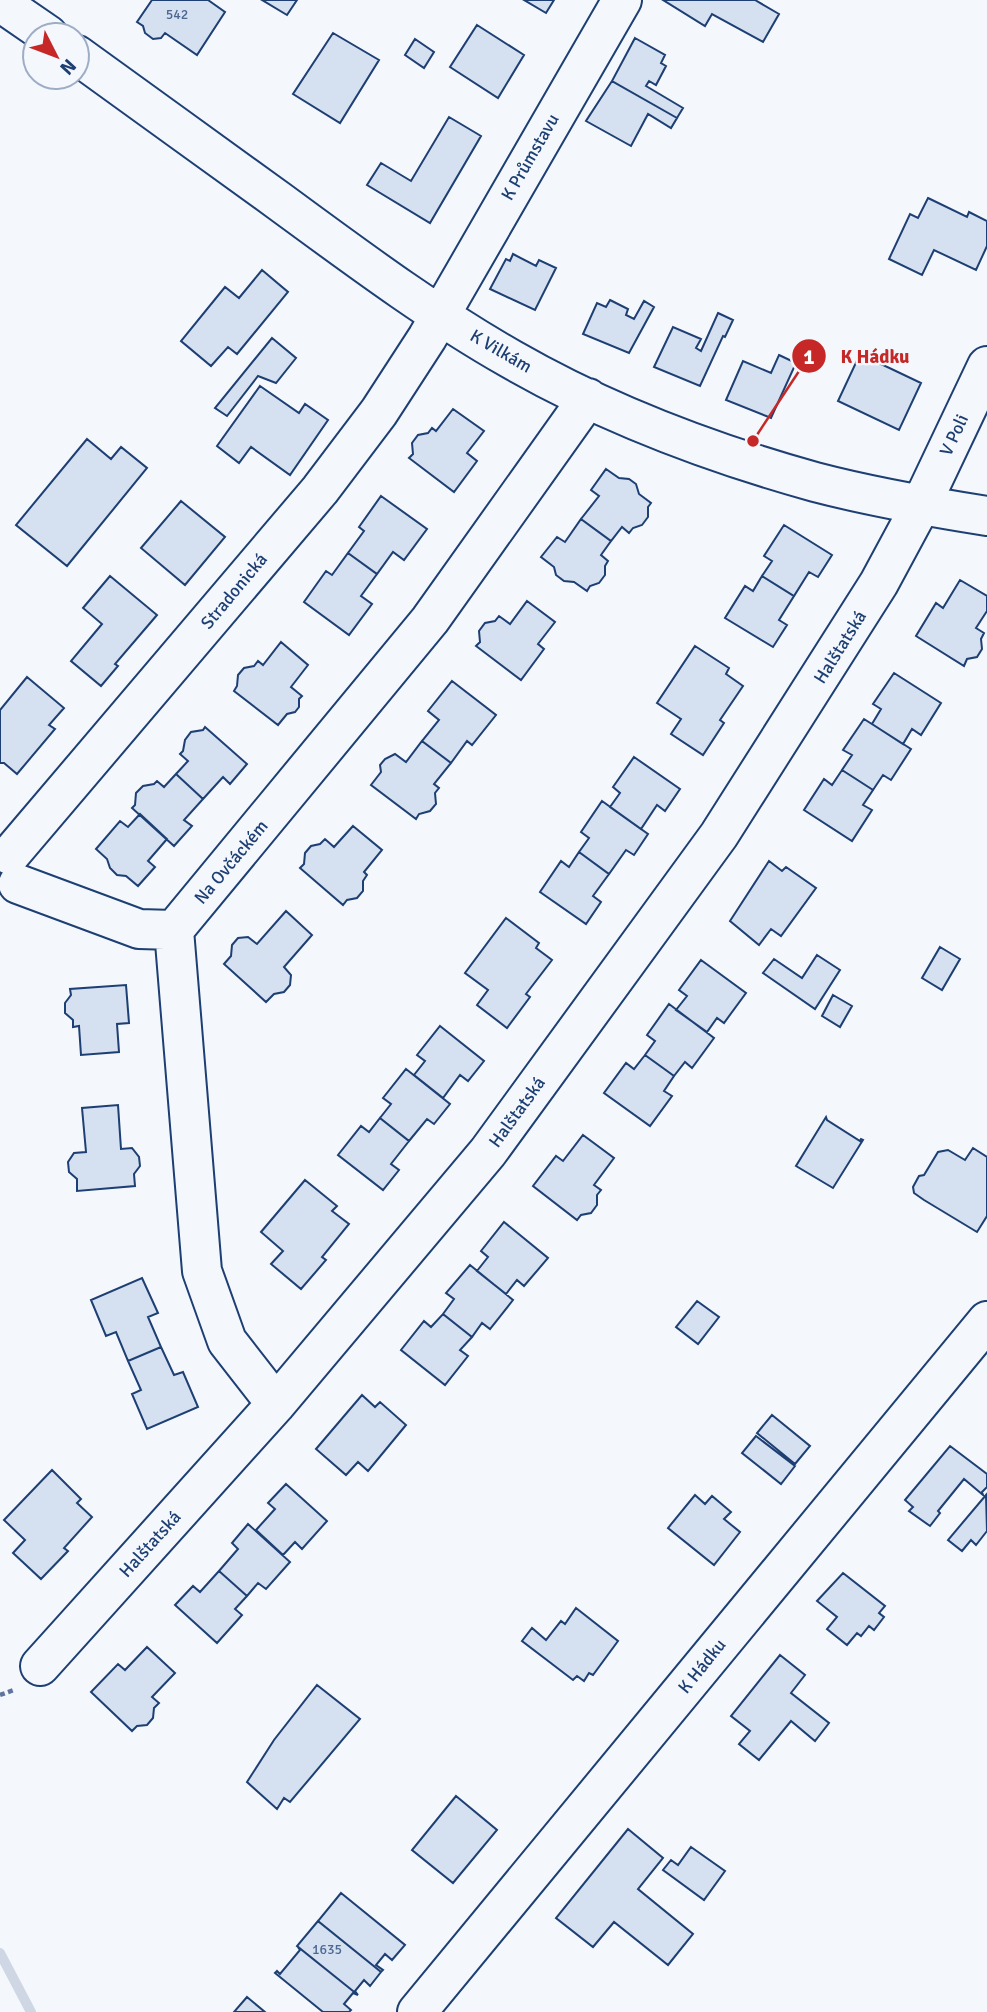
<svg xmlns="http://www.w3.org/2000/svg" width="987" height="2012" viewBox="0 0 987 2012" font-family="Signika,sans-serif">
<rect width="100%" height="100%" fill="#f4f7fb"/>
<g fill="none" stroke-linecap="round" stroke-linejoin="round">
<path stroke="#cfd7e4" stroke-width="10" d="M0,1953L31,2012"/>
</g>
<path fill="#d5e0f0" stroke="#1d3f73" stroke-width="2" d="M152,0H208L225,12L197,55L165,33L161,38L153,39L145,33L143,26L137,22Z
M262,0H297L287,15Z
M524,0H554L546,13Z
M663,0H755L779,14L763,42L712,14L705,26Z
M477,25L524,55L498,98L450,67Z
M333,33L379,60L340,123L293,94Z
M635,38L665,55L661,63L666,66L656,85L649,81L646,86L683,108L677,118L612,81Z
M415,39L434,52L424,68L405,55Z
M612,81L677,118L671,128L648,114L631,146L586,121Z
M449,117L481,136L430,223L367,185L381,163L411,181Z
M928,198L967,217L969,212L987,221V246L976,270L934,250L922,275L889,259L910,214L918,218Z
M513,254L536,266L539,260L556,268L535,310L490,289L506,259L510,261Z
M262,270L288,292L237,354L228,347L211,366L181,341L225,287L239,298Z
M610,300L628,309L626,315L634,319L644,301L654,307L629,353L583,334L597,303L606,307Z
M718,313L733,320L725,337L723,336L700,386L654,367L673,327L701,339L696,348L701,351Z
M272,338L296,358L276,383L258,376L227,416L215,408Z
M860,354L921,383L899,430L838,401Z
M779,355L796,363L771,418L726,400L743,361L771,373Z
M260,386L299,413L305,404L328,420L290,475L251,447L239,463L217,446Z
M453,409L484,431L467,453L477,461L454,492L409,458L413,454L412,443L418,435L428,433L432,428L436,431Z
M87,439L111,459L121,447L147,468L67,566L16,525Z
M606,469L619,478L629,479L636,484L639,494L651,503L648,507V517L642,525L633,528L629,533L622,527L611,541L581,519L599,496L591,490Z
M381,496L427,529L404,560L393,552L377,574L348,553L364,531L359,527Z
M181,501L225,537L185,585L141,548Z
M581,519L611,541L601,555L608,561L605,566V575L599,583L590,586L587,591L574,582L564,581L556,575L554,567L541,557L557,537L565,542Z
M784,525L832,555L818,577L809,572L794,596L762,576L772,561L764,556Z
M348,553L377,574L361,596L372,604L349,635L304,602L326,571L332,575Z
M110,576L157,615L115,664L118,666L101,686L71,661L102,624L83,608Z
M762,576L794,596L779,620L787,625L773,647L725,618L745,586L753,591Z
M960,580L987,596V611L976,628L984,633L981,639L982,649L977,657L967,659L964,666L916,636L936,603L943,608Z
M527,601L555,622L538,644L544,649L521,680L476,646L480,642L479,631L485,623L495,621L499,616L510,624Z
M281,642L308,665L291,687L302,696L299,699V707L295,712L287,714L278,725L234,691L237,686L238,675L244,668L254,666L258,661L263,665Z
M695,646L729,668L726,674L743,686L720,720L724,723L703,755L671,734L681,719L657,703Z
M894,673L941,703L921,735L912,729L903,744L872,724L881,709L873,704Z
M27,677L64,708L49,725L55,729L17,774L4,763H0V710Z
M452,681L496,715L472,745L467,741L451,763L422,741L439,720L428,711Z
M864,719L911,749L891,780L883,775L873,790L842,770L852,755L843,750Z
M205,727L247,764L230,784L223,777L203,799L176,774L188,761L180,754L183,751L185,740L191,732L203,730Z
M422,741L451,763L434,784L439,788L435,793L436,804L430,811L419,814L416,819L371,785L381,772L380,765L385,759L395,754L406,762Z
M634,757L680,789L665,811L657,805L641,829L610,807L620,793L613,787Z
M842,770L873,790L863,805L872,810L852,841L804,810L824,779L832,785Z
M176,774L203,799L184,820L192,826L174,846L132,808L135,805L136,793L143,786L154,784L157,781L164,787Z
M602,801L648,834L634,855L626,850L609,874L579,852L589,838L581,832Z
M140,814L167,839L148,861L155,867L138,886L126,876L117,875L110,868L107,859L96,849L120,821L128,827Z
M353,826L382,850L364,872L367,875L363,881V891L357,898L347,900L343,905L300,868L304,864L305,853L311,846L320,844L325,839L334,847Z
M579,852L609,874L593,896L601,902L586,924L540,892L561,861L569,867Z
M769,861L782,871L786,867L816,888L781,936L771,929L759,945L730,921Z
M286,911L312,935L284,967L291,975L290,985L284,992L274,994L266,1002L224,964L231,956L232,945L238,938L248,937L257,944Z
M506,918L539,943L536,948L552,960L526,994L530,997L507,1028L477,1005L488,990L465,973Z
M940,947L960,959L942,990L922,978Z
M817,955L840,970L815,1009L763,973L774,959L802,978Z
M701,960L746,993L724,1023L717,1018L707,1032L676,1010L687,996L679,990Z
M126,985L129,1023L117,1024L119,1052L81,1055L79,1026L73,1027V1020L65,1013V1003L71,995L70,989Z
M833,995L852,1006L840,1027L822,1016Z
M669,1004L714,1038L692,1068L685,1062L674,1076L645,1055L655,1041L647,1035Z
M440,1026L484,1061L468,1081L460,1075L443,1098L414,1075L425,1061L417,1055Z
M645,1055L674,1076L664,1091L672,1096L650,1126L604,1093L626,1063L634,1069Z
M406,1069L450,1104L434,1124L427,1119L409,1141L380,1118L391,1104L383,1098Z
M118,1105L121,1149L132,1148L139,1157L140,1166L134,1174L135,1186L77,1191V1179L69,1172L68,1162L74,1153L86,1152L82,1108Z
M826,1117L827,1120L860,1141L861,1139L863,1140L833,1188L796,1166Z
M380,1118L409,1141L391,1164L399,1170L383,1190L338,1155L361,1126L369,1132Z
M583,1135L614,1158L594,1185L601,1190L597,1195V1205L591,1213L581,1215L577,1220L533,1186L556,1156L563,1161Z
M973,1148L987,1157V1216L977,1232L924,1200L914,1193L913,1187L919,1176L924,1175L938,1152L948,1150L965,1160Z
M305,1180L337,1206L332,1211L349,1224L322,1257L326,1260L301,1289L271,1264L283,1251L261,1232Z
M504,1222L548,1258L524,1286L517,1280L506,1294L477,1271L488,1257L481,1251Z
M470,1265L513,1300L490,1329L482,1323L472,1337L443,1314L454,1299L446,1293Z
M142,1278L158,1313L148,1317L161,1347L128,1361L116,1332L106,1336L91,1300Z
M697,1301L719,1317L698,1344L676,1327Z
M443,1314L472,1337L460,1350L468,1356L445,1385L401,1350L424,1321L431,1327Z
M161,1347L174,1375L183,1372L198,1407L147,1429L132,1394L141,1390L128,1361Z
M362,1395L375,1407L380,1402L406,1425L368,1471L358,1462L346,1475L316,1449Z
M772,1415L810,1446L795,1464L757,1433Z
M756,1436L795,1466L781,1484L742,1453Z
M950,1446L987,1474V1487L982,1492L983,1495L964,1479L938,1511L940,1513L930,1526L909,1511L913,1507L905,1500Z
M52,1470L81,1499L77,1503L92,1517L64,1548L68,1551L41,1579L13,1553L25,1540L4,1520Z
M286,1484L327,1521L302,1549L295,1542L283,1555L256,1530L275,1509L268,1503Z
M695,1495L705,1504L712,1496L731,1512L724,1519L740,1532L714,1565L668,1528Z
M986,1495L987,1531L976,1545L971,1540L962,1551L948,1540Z
M248,1524L290,1562L266,1589L258,1583L247,1596L219,1571L238,1549L232,1543Z
M219,1571L247,1596L235,1609L242,1615L217,1643L175,1605L193,1586L200,1592Z
M843,1573L885,1606L879,1613L884,1617L874,1630L869,1626L861,1636L857,1633L847,1645L827,1629L837,1617L817,1601Z
M576,1608L618,1641L593,1675L589,1673L584,1681L577,1676L573,1680L522,1641L532,1628L546,1640L561,1621L565,1624Z
M147,1647L175,1673L152,1697L159,1703L154,1708L153,1718L147,1725L137,1726L132,1731L91,1692L118,1664L125,1670Z
M780,1655L805,1675L791,1693L829,1723L815,1741L791,1721L759,1760L739,1744L750,1731L731,1716Z
M317,1685L360,1719L290,1802L284,1798L277,1809L247,1782L274,1740Z
M456,1796L497,1830L453,1883L412,1850Z
M628,1829L663,1858L638,1889L693,1934L668,1965L614,1922L593,1947L556,1918Z
M691,1847L725,1871L704,1900L663,1870L671,1860L678,1865Z
M341,1893L405,1945L392,1960L385,1954L376,1965L383,1970L381,1972L318,1921Z
M318,1921L381,1972L370,1986L364,1980L355,1991L358,1995L297,1946Z
M297,1946L358,1995L353,1993L344,2004L351,2010L349,2012H323L275,1973L277,1971L280,1974L300,1950Z
M247,1997L265,2012H234Z"/>
<g fill="none" stroke-linecap="round" stroke-linejoin="round">
<g stroke="#1d3f73" stroke-width="42">
<path id="minor" d="M0,2L48,35
M77,55C144,104 212,152 279,201C354,256 430,313 511,359C605,413 711,453 815,482C872,497 930,507 987,516
M10,855L320,490L379,412L427,338L622,0
M18,884L139,929L174,930
M276,1404L227,1341L202,1271L174,930L430,620L588,398
M40,1666L276,1404L488,1152L719,835L879,583L921,505L987,366
M417,2012L987,1321"/>
</g>
<path stroke="#5e769c" stroke-width="4.5" stroke-dasharray="5 3.5" stroke-linecap="butt" d="M0,1695L14,1690"/>
<use href="#minor" stroke="#f4f7fb" stroke-width="38"/>
</g>
<g text-anchor="middle" stroke-width="5" stroke-linejoin="round" paint-order="stroke">
<g font-size="14" fill="#4b6792">
<text x="177" y="19">542</text>
<text x="327" y="1954">1635</text>
</g>
<g font-size="18" fill="#1d3f73" stroke="#f4f7fb">
<text transform="translate(530 157) rotate(-60)" y="6">K Průmstavu</text>
<text transform="translate(501 351) rotate(30)" y="6">K Vilkám</text>
<text transform="translate(954 435) rotate(-65)" y="6">V Poli</text>
<text transform="translate(234 591) rotate(-50)" y="6">Stradonická</text>
<text transform="translate(840 647) rotate(-58)" y="6">Halštatská</text>
<text transform="translate(231 862) rotate(-50)" y="6">Na Ovčáckém</text>
<text transform="translate(517 1112) rotate(-54)" y="6">Halštatská</text>
<text transform="translate(150 1544) rotate(-48)" y="6">Halštatská</text>
<text transform="translate(702 1666) rotate(-51)" y="6">K Hádku</text>
</g>
</g>
<path fill="none" stroke="#c62828" stroke-width="2.5" d="M753 441L809 356"/>
<g fill="#c62828" stroke="#f4f7fb" stroke-width="2.5">
<circle cx="753" cy="441" r="7"/>
<circle cx="809" cy="356" r="18"/>
</g>
<g font-size="21" text-anchor="middle" font-weight="bold" fill="#fff">
<text x="809" y="364">1</text>
</g>
<g font-size="19" text-anchor="middle" font-weight="bold" fill="#c62828" stroke="#f4f7fb" stroke-width="5" stroke-linejoin="round" paint-order="stroke">
<text x="875" y="363">K Hádku</text>
</g>
<g transform="translate(56 56) rotate(132)"><circle r="33" fill="#f4f7fb" stroke="#9eadc5" stroke-width="2"/>
<path d="M0-5L12 26L0 18L-12 26Z" fill="#c62828"/>
<text y="-10" font-size="19" font-weight="bold" text-anchor="middle" fill="#1d3f73">N</text>
</g>
</svg>
